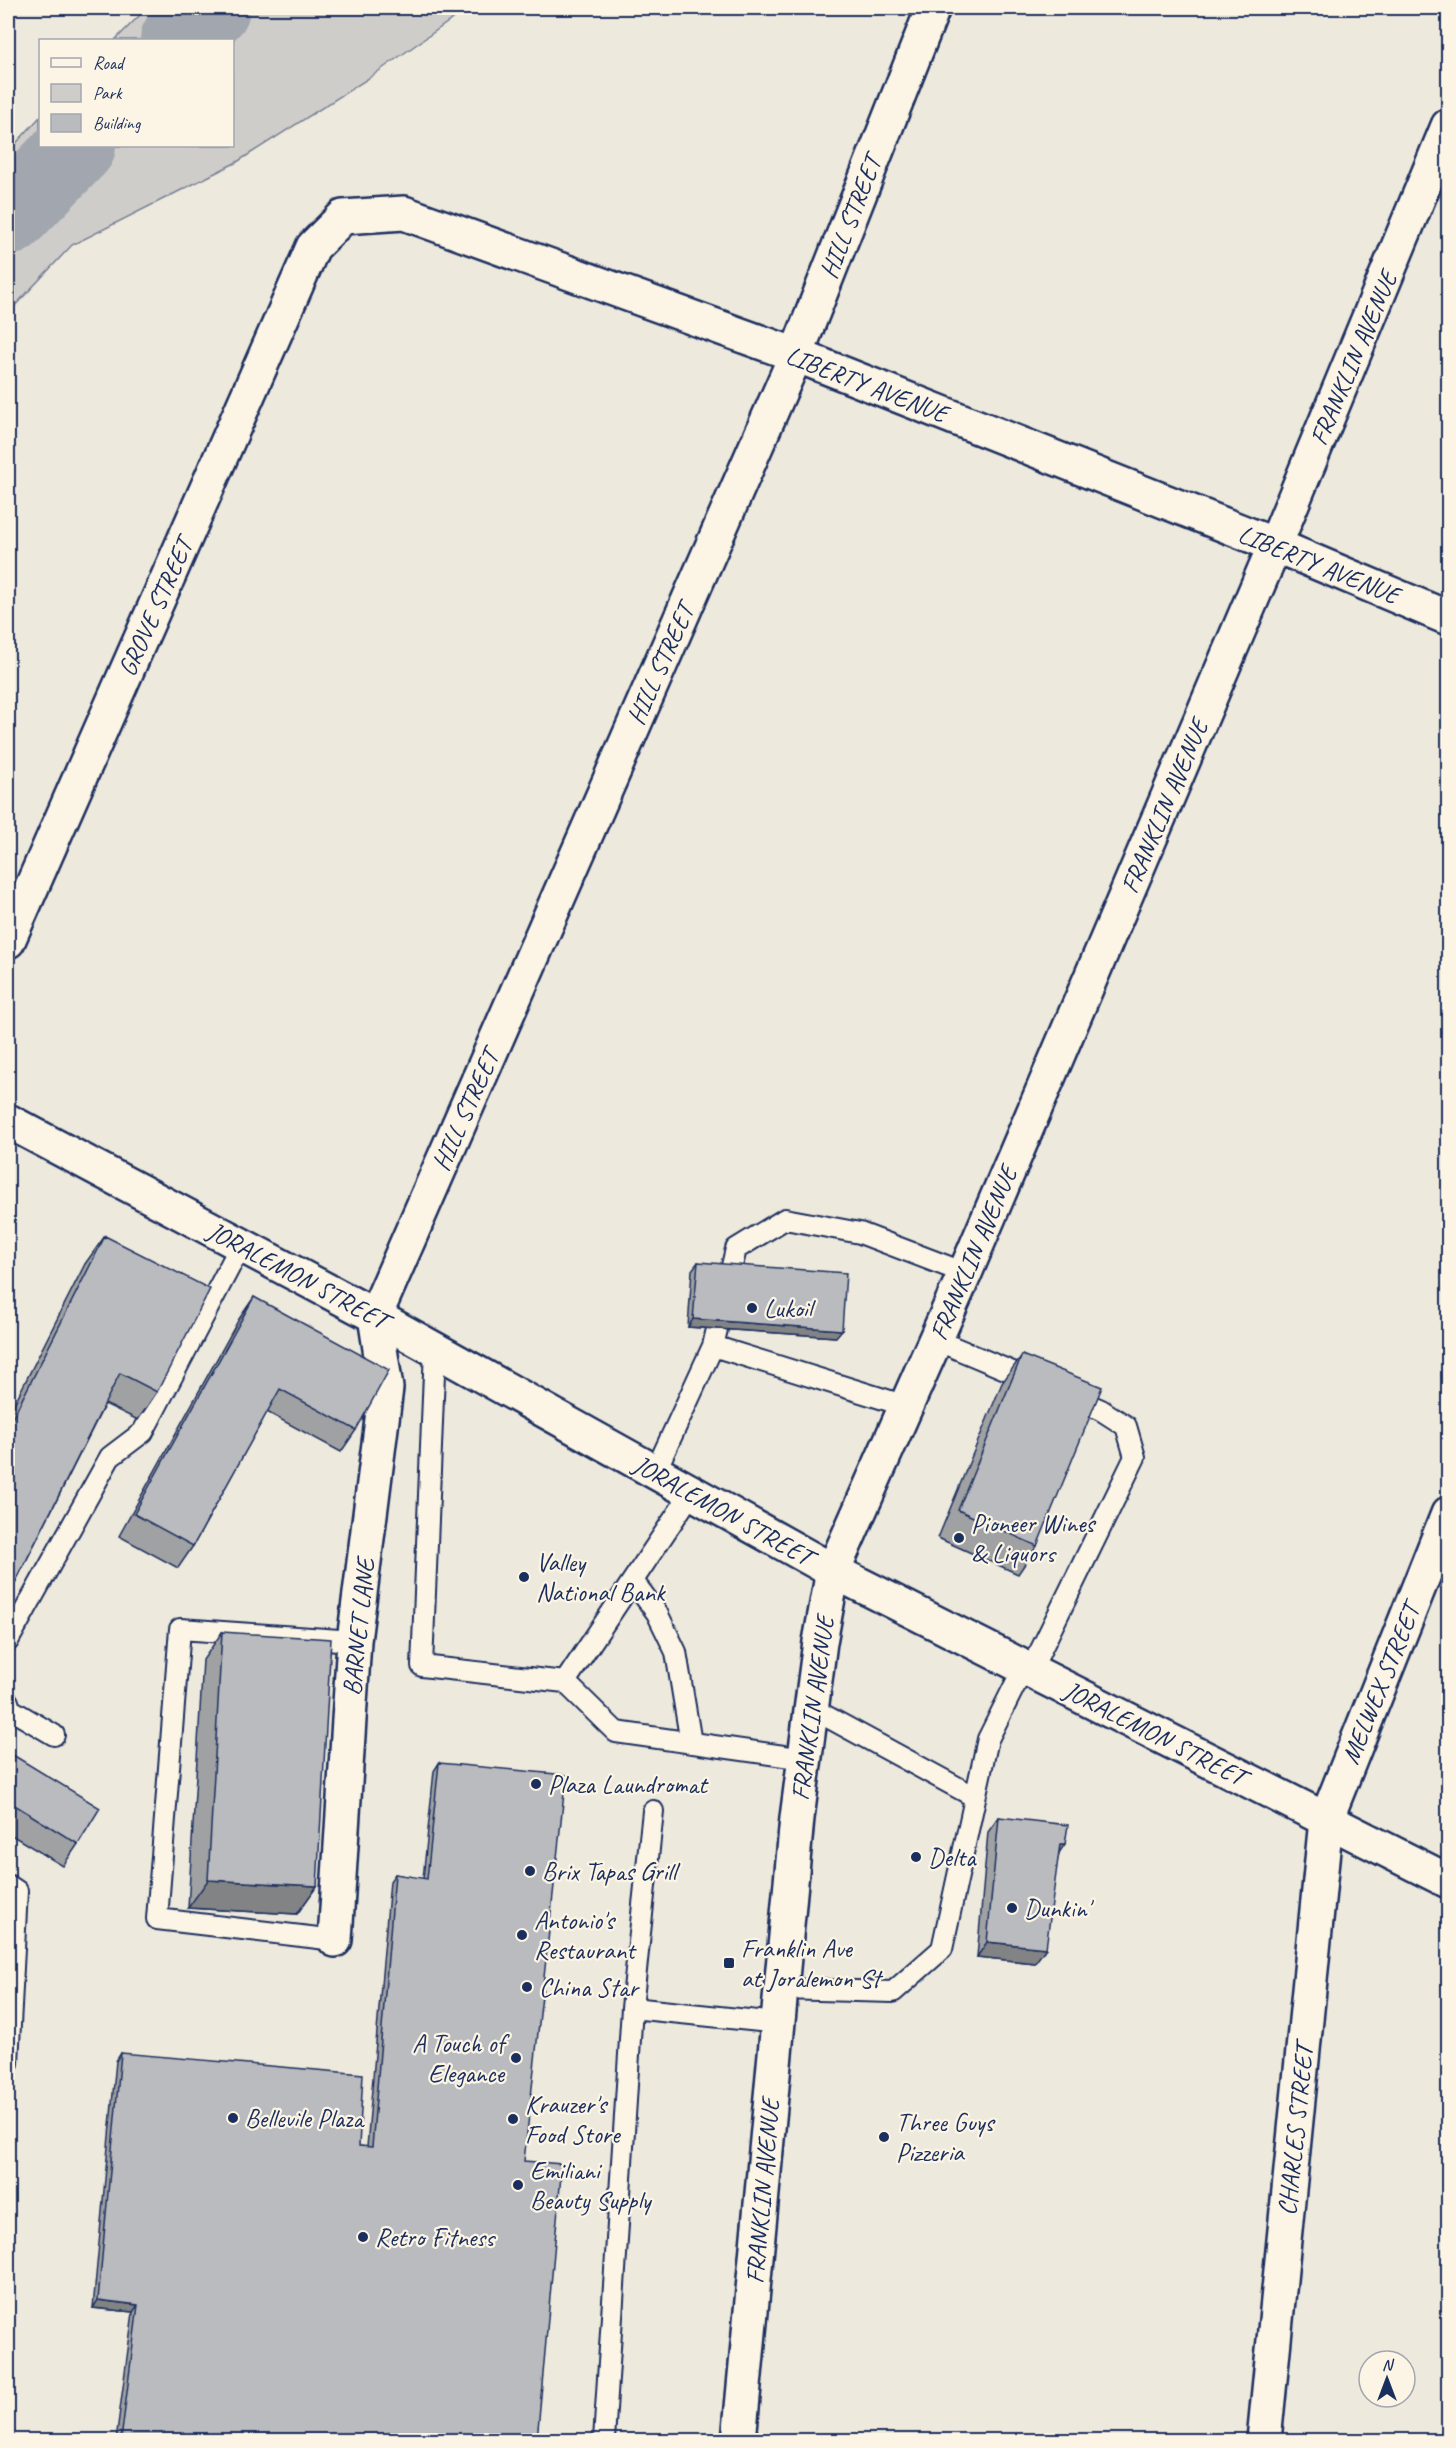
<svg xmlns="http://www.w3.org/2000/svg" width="1456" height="2448" viewBox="0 0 1456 2448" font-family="Caveat,sans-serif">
<rect width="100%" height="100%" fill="#eee9dd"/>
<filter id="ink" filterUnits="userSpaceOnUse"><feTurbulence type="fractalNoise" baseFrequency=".0167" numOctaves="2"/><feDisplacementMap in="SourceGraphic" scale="12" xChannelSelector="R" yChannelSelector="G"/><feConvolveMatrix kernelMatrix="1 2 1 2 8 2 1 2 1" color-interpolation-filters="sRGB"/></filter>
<g filter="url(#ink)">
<path fill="#cfcdca" stroke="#757e94" stroke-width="1.5" d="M147,8H468L369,78L237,162L72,245L8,313V152L40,117V146H232V40H115Z"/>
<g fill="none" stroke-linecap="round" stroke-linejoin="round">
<path stroke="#a2a7af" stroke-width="78" d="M179,40L211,8
M8,217L77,146"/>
<g stroke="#1b2f5e" stroke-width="24">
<path id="lane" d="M936,1340L1034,1381
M713,1346L906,1406
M435,1349L422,1666L565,1682L616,1732L805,1759
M655,1472L713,1346L736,1249L785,1219L860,1233L965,1273
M633,1581L657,1613L676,1652L691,1743
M8,1641L110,1457L143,1432L241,1245
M1031,1670L1135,1457L1126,1426L1101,1410L1069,1396
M565,1682L692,1492
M8,1702L10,1709L54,1735
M811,1708L975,1797
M8,1885L17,1891L8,2063
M335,1940L157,1919L180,1629L354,1641
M781,1989L893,1992L942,1949L988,1739L1024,1667
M632,2008L653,1811
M604,2440L632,2008L778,2023"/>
</g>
<g stroke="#1b2f5e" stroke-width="38">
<path id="street" d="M8,941L313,247L343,217L404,213L796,355L1275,545L1448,618
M335,1940L354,1641L386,1388L375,1316L796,355L933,8
M1264,2440L1326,1820L1448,1514"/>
</g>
<g stroke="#1b2f5e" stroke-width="38">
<path id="secondary" d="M8,1121L375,1316L833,1571L1448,1881
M739,2440L797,1818L820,1642L833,1571L965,1273L1275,545L1448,126"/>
</g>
<use href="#lane" stroke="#fcf5e5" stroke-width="20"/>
<use href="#street" stroke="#fcf5e5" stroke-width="33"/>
<use href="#secondary" stroke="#fcf5e5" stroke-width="33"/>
</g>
<path fill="#a0a1a3" stroke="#1b2f5e" stroke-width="1.5" d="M105,1236L157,1392L138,1420L105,1404L8,1597V1416L85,1264Z
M698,1262L836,1337L688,1327L692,1270Z
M254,1297L356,1430L341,1452L267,1412L193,1546L178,1568L119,1536L239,1319Z
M1022,1355L1037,1546L1018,1574L938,1538L1002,1383Z
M222,1632L317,1886L297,1914L188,1908L203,1660Z
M8,1752L78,1844L63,1866L8,1833Z
M439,1763L524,2161L537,2440H116L133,2312L93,2308L116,2061L121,2053L359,2146L367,2147L390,1881L395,1874L423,1879L434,1771Z
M999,1817L1059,1853L1035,1963L977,1957L988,1832Z"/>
<path fill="#828385" stroke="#1b2f5e" stroke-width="1.5" d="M693,1319L842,1330L836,1337L688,1327Z
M1060,1844H1065L1055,1859Z
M208,1880L317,1886L297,1914L188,1908Z
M987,1942L1046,1948L1035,1963L977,1957Z
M98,2300L138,2305L133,2312L93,2308Z"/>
<path fill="#babbbe" stroke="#1b2f5e" stroke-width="1.5" d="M105,1236L210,1289L157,1392L120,1373L8,1597V1427Z
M698,1262L846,1273L842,1330L693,1319Z
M254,1297L389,1370L356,1430L280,1389L193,1546L134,1514Z
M1022,1355L1102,1387L1037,1546L958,1510Z
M222,1632L331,1639L317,1886L208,1880Z
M8,1752L100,1808L78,1844L8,1801Z
M439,1763L566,1775L524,2161L562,2164L537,2440H121L138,2305L98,2300L121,2053L363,2074L359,2146L372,2147L395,1874L427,1879Z
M999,1817L1068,1825L1065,1844H1060L1046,1948L987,1942Z"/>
</g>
<g fill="#1b2f5e" stroke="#fcf5e5" stroke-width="2">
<circle cx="752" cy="1308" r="6"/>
<circle cx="959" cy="1538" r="6"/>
<circle cx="524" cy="1577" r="6"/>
<circle cx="536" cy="1784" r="6"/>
<circle cx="916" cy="1857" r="6"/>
<circle cx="530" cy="1871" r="6"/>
<circle cx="1012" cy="1908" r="6"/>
<circle cx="522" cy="1935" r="6"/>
<rect x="723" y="1957" width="12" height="12" rx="3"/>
<circle cx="527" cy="1987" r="6"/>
<circle cx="516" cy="2058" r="6"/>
<circle cx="233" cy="2118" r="6"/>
<circle cx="513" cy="2119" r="6"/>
<circle cx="884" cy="2137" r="6"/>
<circle cx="518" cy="2185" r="6"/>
<circle cx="363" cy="2237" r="6"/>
</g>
<g text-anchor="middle" stroke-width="4.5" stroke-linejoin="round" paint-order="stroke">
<g font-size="26" fill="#1b2f5e" stroke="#fcf5e5">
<text transform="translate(850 217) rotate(-69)" y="9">HILL STREET</text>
<text transform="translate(1353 358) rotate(-67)" y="9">FRANKLIN AVENUE</text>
<text transform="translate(867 384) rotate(21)" y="9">LIBERTY AVENUE</text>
<text transform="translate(1319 564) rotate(22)" y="9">LIBERTY AVENUE</text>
<text transform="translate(155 607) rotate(-66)" y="9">GROVE STREET</text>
<text transform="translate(660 664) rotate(-66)" y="9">HILL STREET</text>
<text transform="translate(1164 806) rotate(-67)" y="9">FRANKLIN AVENUE</text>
<text transform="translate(465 1110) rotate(-66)" y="9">HILL STREET</text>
<text transform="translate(973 1253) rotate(-67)" y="9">FRANKLIN AVENUE</text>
<text transform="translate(298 1275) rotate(28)" y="9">JORALEMON STREET</text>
<text transform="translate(723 1510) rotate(29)" y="9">JORALEMON STREET</text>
<text transform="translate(358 1627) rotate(-84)" y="9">BARNET LANE</text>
<text transform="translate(1380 1684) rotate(-68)" y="9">MELWEX STREET</text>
<text transform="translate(812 1708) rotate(-82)" y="9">FRANKLIN AVENUE</text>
<text transform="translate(1155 1733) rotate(27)" y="9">JORALEMON STREET</text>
<text transform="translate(1295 2130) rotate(-84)" y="9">CHARLES STREET</text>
<text transform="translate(762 2191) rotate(-85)" y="9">FRANKLIN AVENUE</text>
</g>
<g font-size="26" fill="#1b2f5e" stroke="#fcf5e5" text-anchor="start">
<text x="764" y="1317">Lukoil</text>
<text x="971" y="1532">Pioneer Wines<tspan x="971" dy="30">&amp; Liquors</tspan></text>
<text x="536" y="1571">Valley<tspan x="536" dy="30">National Bank</tspan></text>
<text x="548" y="1793">Plaza Laundromat</text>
<text x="928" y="1866">Delta</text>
<text x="542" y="1880">Brix Tapas Grill</text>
<text x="1024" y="1917">Dunkin'</text>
<text x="534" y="1929">Antonio's<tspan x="534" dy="30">Restaurant</tspan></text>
<text x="741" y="1957">Franklin Ave<tspan x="741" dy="30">at Joralemon St</tspan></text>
<text x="539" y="1996">China Star</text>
<text x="504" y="2052" text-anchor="end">A Touch of<tspan x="504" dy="30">Elegance</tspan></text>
<text x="525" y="2113">Krauzer's<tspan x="525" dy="30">Food Store</tspan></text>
<text x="245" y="2127">Bellevile Plaza</text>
<text x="896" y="2131">Three Guys<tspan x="896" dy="30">Pizzeria</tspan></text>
<text x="530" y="2179">Emiliani<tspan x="530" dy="30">Beauty Supply</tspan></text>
<text x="375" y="2246">Retro Fitness</text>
</g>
</g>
<rect width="1456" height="2448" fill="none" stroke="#fcf5e5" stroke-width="30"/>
<rect x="15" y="15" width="1426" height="2418" fill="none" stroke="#1b2f5e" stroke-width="2" filter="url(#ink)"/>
<rect x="39" y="39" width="195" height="108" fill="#fcf5e5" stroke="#a2a6af" stroke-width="1.5"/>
<rect x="51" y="58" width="30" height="9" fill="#fcf5e5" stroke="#a2a6af" stroke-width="1.5"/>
<text x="93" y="69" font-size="18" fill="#1b2f5e">Road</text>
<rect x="51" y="84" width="30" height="18" fill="#cfcdca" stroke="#a2a6af" stroke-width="1.5"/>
<text x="93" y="99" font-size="18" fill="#1b2f5e">Park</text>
<rect x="51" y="114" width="30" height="18" fill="#babbbe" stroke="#a2a6af" stroke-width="1.5"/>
<text x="93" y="129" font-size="18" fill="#1b2f5e">Building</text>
<g transform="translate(1387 2379)"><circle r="28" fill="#fcf5e5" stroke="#a2a6af" stroke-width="1.5"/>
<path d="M0-4.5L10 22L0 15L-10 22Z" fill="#1b2f5e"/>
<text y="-9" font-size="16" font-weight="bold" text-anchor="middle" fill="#1b2f5e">N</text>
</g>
</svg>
